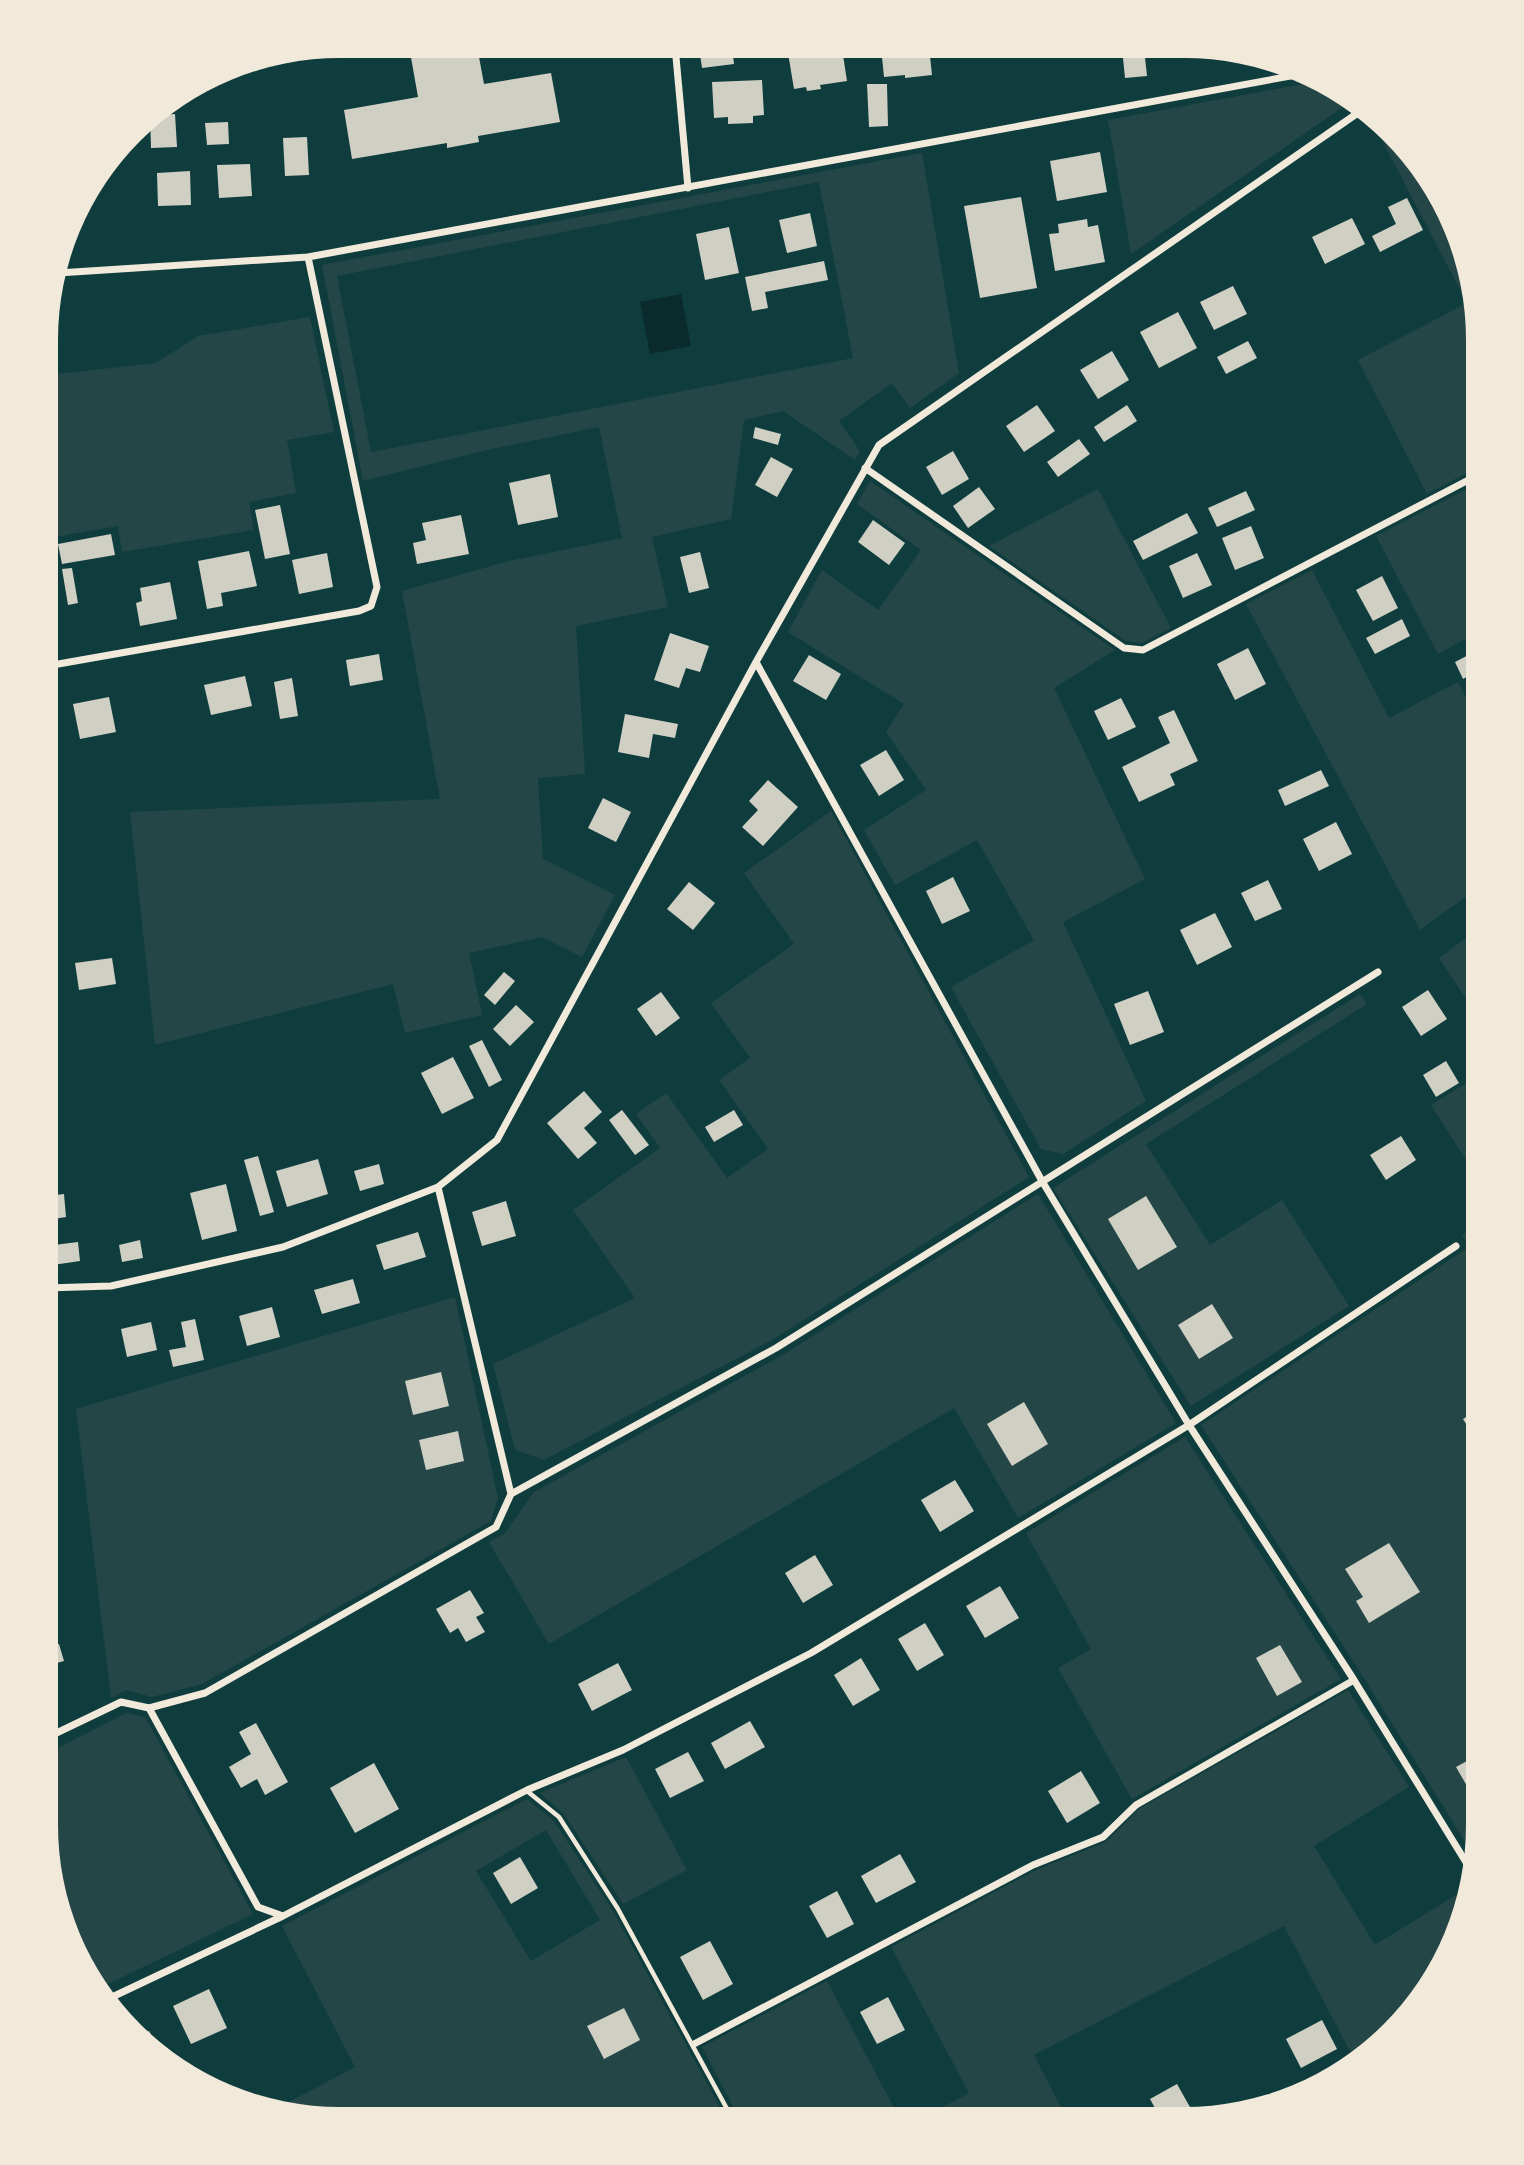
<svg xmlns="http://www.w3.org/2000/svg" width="1524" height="2165" viewBox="0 0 1524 2165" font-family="Barlow,sans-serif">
<rect width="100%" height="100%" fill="#0f3d3e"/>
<path fill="#244646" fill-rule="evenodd" d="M1319,81L1353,100L1131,254L1108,120Z
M1376,121L1448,210L1478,339V467L1427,494L1358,360L1467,303L1373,123Z
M922,153L959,373L910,408L892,383L839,421L860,451L855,460L783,411L744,420L731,519L652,537L668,607L576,626L585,774L538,778L543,859L615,895L582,957L542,937L469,953L482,1015L405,1033L393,984L155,1045L130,812L440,799L402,591L509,561L622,538L599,427L487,450L363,481L322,265ZM819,182L853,358L371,452L337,276Z
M310,317L334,432L287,440L296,493L249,502L254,530L122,552L118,526L48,538V375L156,363L198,336Z
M870,481L1115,650L1054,688L1145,879L1063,922L1146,1101L1063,1154L1041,1149L951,987L1034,940L977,840L895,885L864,830L926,790L886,732L904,704L788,632L822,570L878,610L921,550L857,504Z
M1478,483V632L1438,654L1376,536Z
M1098,489L1171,628L1142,643L1126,641L989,546Z
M1312,570L1389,718L1458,682L1478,721V888L1420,930L1246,604Z
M831,811L1029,1177L772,1340L544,1460L515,1450L493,1364L635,1298L573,1210L660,1148L636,1114L666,1093L727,1178L768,1149L719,1080L750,1058L711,1003L794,944L744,873Z
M1478,929V1017L1439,958Z
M1360,994L1367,1004L1146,1144L1210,1245L1282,1200L1349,1306L1191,1406L1053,1188Z
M1478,1076V1179L1431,1105Z
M1038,1194L1176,1423L1018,1518L954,1408L549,1644L489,1542L505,1533L534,1492L781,1356Z
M1478,1224V1845L1475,1858L1362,1675L1201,1425L1469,1247L1462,1235Z
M455,1297L498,1498L491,1521L202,1684L152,1697L126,1690L111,1698L76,1409Z
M1185,1437L1341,1679L1132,1799L1058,1668L1091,1649L1026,1533Z
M1348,1690L1409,1787L1314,1846L1375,1945L1469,1887L1463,1920L1429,1989L1378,2047L1354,2059L1284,1926L1034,2055L1067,2119H921L969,2093L891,1947L1036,1870L1106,1842L1139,1809Z
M126,1713L145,1717L253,1914L102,1987L76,1955L46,1826V1754Z
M626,1757L687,1870L623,1904L563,1813L540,1793Z
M527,1799L554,1821L613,1911L726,2118L301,2117L274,2110L355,2067L282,1926ZM546,1830L600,1920L531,1961L476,1871Z
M827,1981L900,2119L739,2118L702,2047Z"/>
<path fill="#0a2a2b" d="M681,294L691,346L650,354L640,302Z"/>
<path fill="#cfcfc3" d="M409,46H477L484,84L551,73L560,122L478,136L479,142L447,148V143L352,159L344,110L418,97Z
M699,47H732L734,64L702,68Z
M798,47H827L829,56L843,55L847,81L820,85L821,89L807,91L806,87L794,89L788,53L799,51Z
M881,47H929L932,75L905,78V75L884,77Z
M1122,48H1144L1147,76L1125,78Z
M762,80L764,115L753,116V123L728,124V117L714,118L712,82Z
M867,84H887L888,126L869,127Z
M175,114L177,147L151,148L150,116Z
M228,122L229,144L207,145L205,123Z
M307,137L309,175L285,176L283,138Z
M1100,152L1107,192L1057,201L1050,161Z
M250,164L252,196L219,198L217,165Z
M190,171L191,205L158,206L157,173Z
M1021,197L1037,288L980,298L964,206Z
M1407,198L1423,230L1380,252L1372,236L1396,224L1388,207Z
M810,213L817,246L787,253L779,220Z
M1352,218L1365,244L1325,264L1312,237Z
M1087,219L1088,227L1098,225L1105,262L1055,271L1049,234L1059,233L1058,224Z
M729,227L739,273L705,280L696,234Z
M824,261L828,280L765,292L768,308L752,311L745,277Z
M1233,286L1247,314L1214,330L1200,302Z
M1178,312L1197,348L1159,368L1140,332Z
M1248,341L1257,358L1226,374L1217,357Z
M1112,351L1129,380L1098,399L1080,370Z
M1037,405L1055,431L1024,452L1006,426Z
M1127,405L1137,421L1104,442L1094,427Z
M755,427L781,434L778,445L753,438Z
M1079,439L1090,454L1058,477L1047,462Z
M953,451L969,479L942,495L926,467Z
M771,457L793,469L777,497L755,485Z
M550,474L558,517L518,525L509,483Z
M979,487L995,509L968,528L953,506Z
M1246,491L1255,510L1217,527L1208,508Z
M280,505L290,554L265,559L255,510Z
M1187,513L1198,533L1143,560L1133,541Z
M461,515L469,554L417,564L413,543L426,540L422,523Z
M873,520L905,543L889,565L858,542Z
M1251,526L1264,558L1235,570L1222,538Z
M111,534L115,555L62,564L58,544Z
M249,551L257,586L221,593L223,606L207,609L198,561Z
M700,552L709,588L689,593L680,557Z
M327,553L333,587L299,594L292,560Z
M1197,553L1212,585L1183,598L1169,566Z
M72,568L78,603L68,605L62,569Z
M1382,576L1398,608L1373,621L1356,590Z
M170,582L177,619L140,626L136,603L142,601L140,588Z
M1402,619L1410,636L1375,654L1366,638Z
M670,633L709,646L700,672L686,668L679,688L654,680Z
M1248,648L1266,684L1235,700L1217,664Z
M1478,650V671L1463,679L1455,662Z
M379,654L383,680L350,686L346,660Z
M809,655L841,674L826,700L793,681Z
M245,676L252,706L211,715L204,685Z
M292,678L298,716L280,719L274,682Z
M109,697L116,732L80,739L73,704Z
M1121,698L1136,727L1108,740L1094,711Z
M1174,710L1198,761L1170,774L1175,785L1139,802L1122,767L1170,743L1158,717Z
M625,714L678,724L675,738L653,734L649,758L618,752Z
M886,750L904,780L879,796L860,765Z
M1321,770L1329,786L1285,806L1278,790Z
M768,780L798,807L763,846L742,827L758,810L749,801Z
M603,798L631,812L616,842L588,828Z
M1336,822L1352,854L1319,871L1303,839Z
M953,877L970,911L942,924L926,891Z
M1268,880L1282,909L1255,921L1241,893Z
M689,882L715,903L693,930L667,909Z
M1215,913L1232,947L1197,965L1180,930Z
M112,958L116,984L79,990L75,963Z
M504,972L515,981L495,1005L484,995Z
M1428,990L1447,1019L1421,1036L1402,1007Z
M1148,991L1164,1032L1130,1045L1114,1004Z
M661,992L680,1018L656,1036L637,1009Z
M516,1005L534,1022L510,1046L493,1029Z
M482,1040L502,1080L489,1087L469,1046Z
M453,1057L474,1098L442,1114L421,1073Z
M1446,1061L1459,1083L1436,1097L1423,1075Z
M584,1091L602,1112L584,1128L597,1143L578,1159L547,1123Z
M622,1110L649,1145L635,1155L609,1120Z
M734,1110L743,1125L714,1142L705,1127Z
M1401,1136L1416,1160L1386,1180L1370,1155Z
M258,1156L274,1212L260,1216L244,1160Z
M318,1159L328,1194L287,1207L276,1171Z
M379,1164L384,1184L360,1191L354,1171Z
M226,1184L237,1231L202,1240L190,1193Z
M64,1194L66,1217L47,1220V1196Z
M1146,1196L1177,1247L1138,1270L1108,1219Z
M506,1201L516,1236L482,1246L472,1212Z
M418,1232L426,1257L384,1270L376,1245Z
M140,1240L143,1258L122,1262L119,1245Z
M78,1242L80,1261L46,1266V1246Z
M353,1279L360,1303L322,1314L314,1290Z
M1212,1304L1233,1338L1199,1359L1178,1325Z
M272,1307L280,1337L247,1346L239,1316Z
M195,1319L204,1360L173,1367L169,1350L186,1347L181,1322Z
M151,1322L157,1350L127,1357L121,1329Z
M441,1372L449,1406L413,1415L405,1381Z
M1024,1402L1048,1444L1012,1466L987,1424Z
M1478,1410V1443L1463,1419Z
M458,1431L464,1461L426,1470L419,1440Z
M955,1480L974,1511L940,1532L921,1500Z
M46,1501H58L57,1529L46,1528Z
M1389,1543L1420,1592L1369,1623L1356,1601L1363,1597L1345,1569Z
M815,1555L833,1585L803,1603L785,1573Z
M1000,1586L1019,1618L985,1638L966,1606Z
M470,1590L484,1613L476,1617L485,1632L466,1642L458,1628L450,1633L436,1609Z
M46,1607L53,1631L46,1632Z
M925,1623L944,1655L917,1671L898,1639Z
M59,1644L64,1661L46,1666V1647Z
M1280,1645L1302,1682L1277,1696L1256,1658Z
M861,1658L880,1690L853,1706L834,1675Z
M618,1663L632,1690L592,1711L578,1684Z
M750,1721L765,1747L725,1769L711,1743Z
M256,1723L288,1782L265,1795L257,1779L241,1788L229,1767L251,1754L239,1732Z
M688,1752L704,1781L670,1798L655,1769Z
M1478,1755V1805L1456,1767Z
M374,1763L399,1809L355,1833L330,1788Z
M1081,1771L1100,1803L1067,1823L1048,1791Z
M900,1854L916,1882L876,1903L861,1876Z
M520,1857L538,1888L511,1904L493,1873Z
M837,1891L854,1924L827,1938L809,1906Z
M710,1941L733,1984L703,2000L680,1957Z
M209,1989L227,2028L191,2044L173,2006Z
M888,1997L905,2030L877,2044L860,2012Z
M624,2008L640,2040L604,2059L587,2026Z
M1322,2020L1337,2049L1301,2068L1286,2039Z
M149,2031L166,2062L141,2035Z
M1177,2084L1195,2116L1185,2119H1161L1150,2099Z"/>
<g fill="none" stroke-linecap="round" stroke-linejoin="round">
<path stroke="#f1e9da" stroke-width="4.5" d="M527,1791L559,1817L618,1909L732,2118"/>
<path stroke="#f1e9da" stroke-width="7" d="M675,46L688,188
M58,273L308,257L1307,73
M865,468L1124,648L1143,650L1478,475
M756,662L1042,1181L1189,1425L1354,1680L1472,1872
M47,666L359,611L371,606L377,587L308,257
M46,1288L111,1286L283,1247L438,1187L497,1140L756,662L879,445L1365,108
M511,1494L776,1348L1378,972
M149,1708L258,1907L283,1916L527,1790L623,1750L811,1653L1189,1425L1456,1246
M46,1738L121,1702L149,1708L205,1693L496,1527L511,1494L438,1187
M110,1998L283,1916
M694,2044L1033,1865L1103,1837L1136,1805L1354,1680
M1304,2092L1333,2077"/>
</g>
<path d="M0 0H1524V2165H0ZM340 58H1184A282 282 0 0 1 1466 340V1825A282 282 0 0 1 1184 2107H340A282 282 0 0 1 58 1825V340A282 282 0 0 1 340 58Z" fill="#f1e9da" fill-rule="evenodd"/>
</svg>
